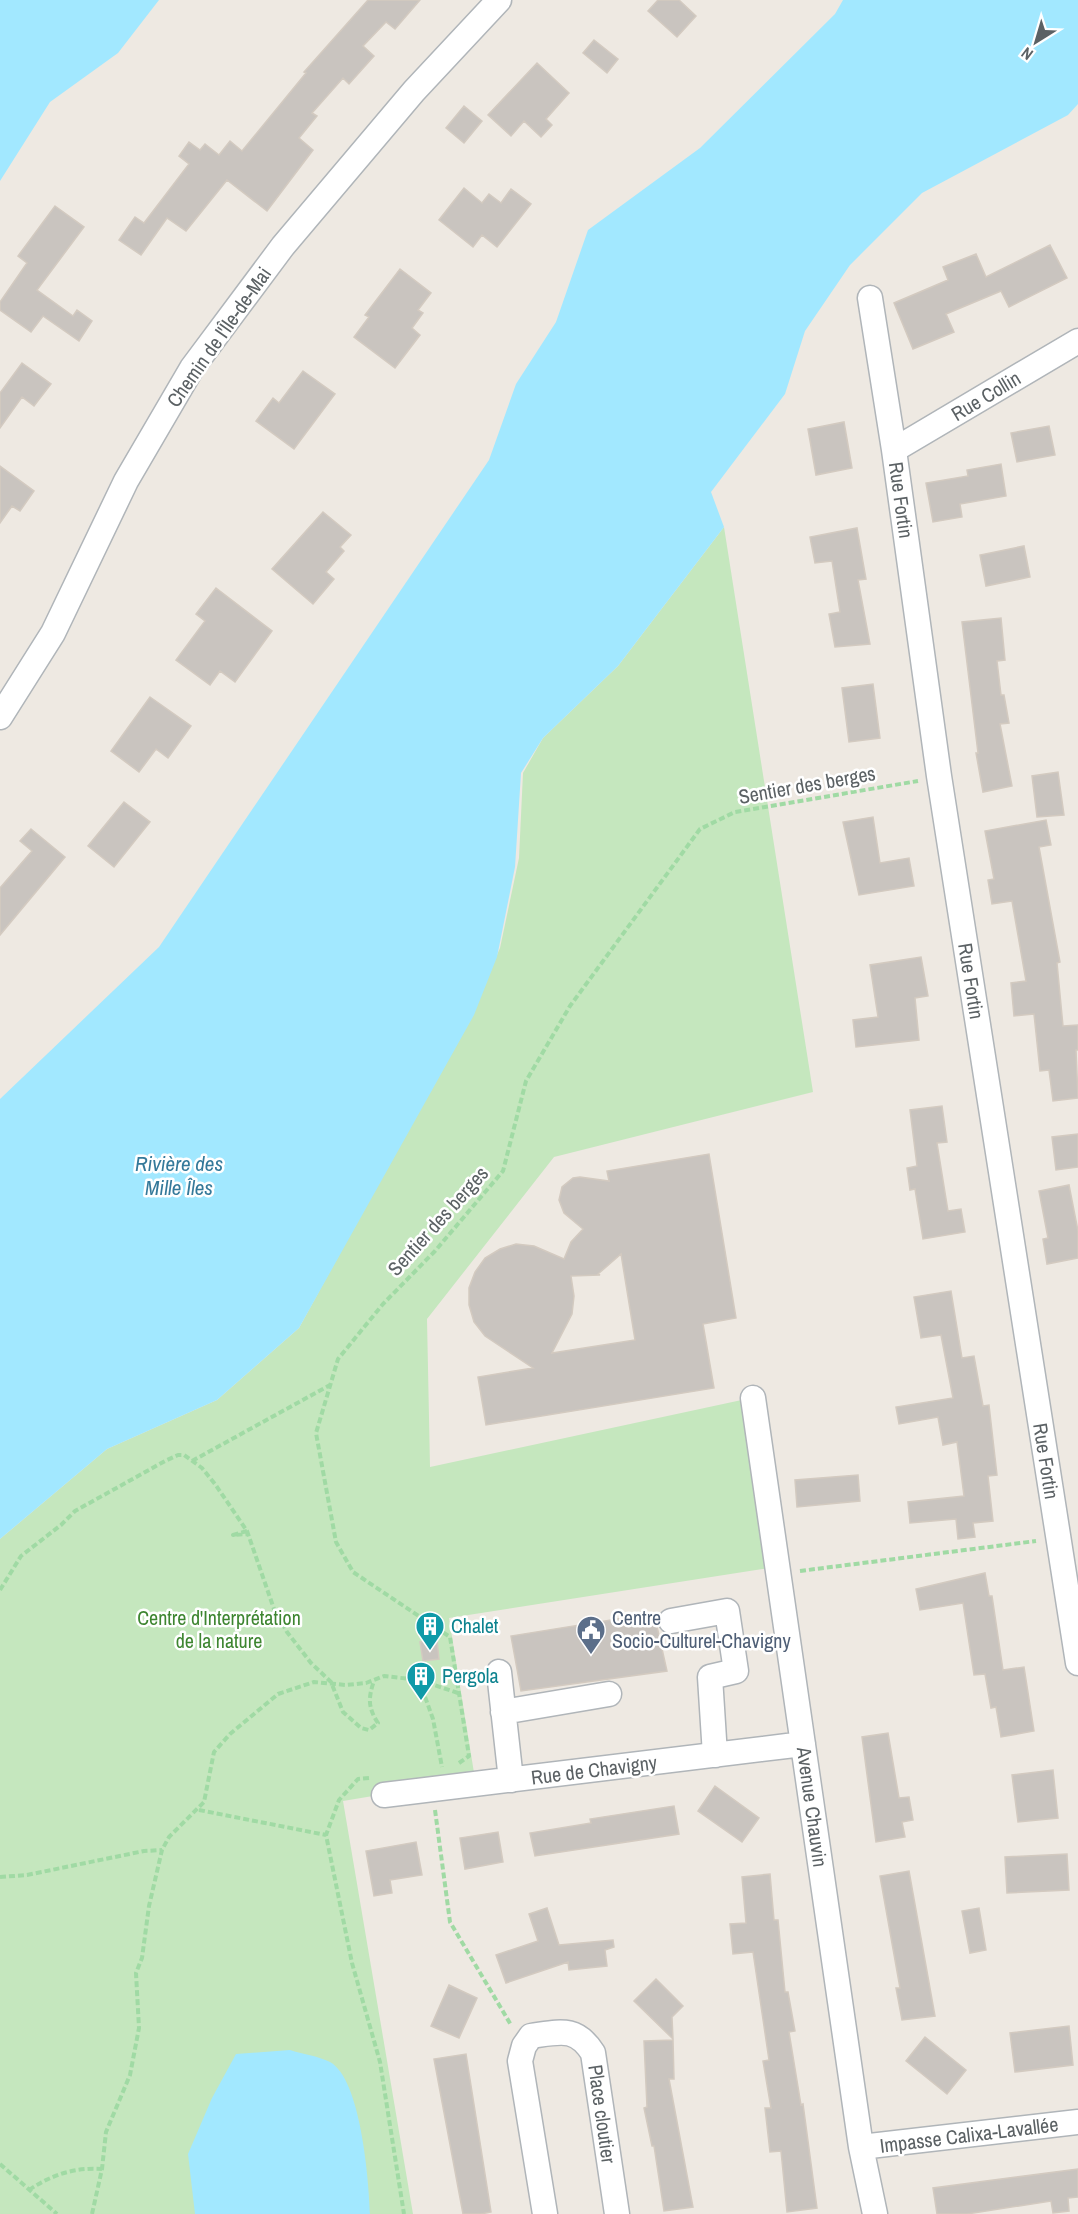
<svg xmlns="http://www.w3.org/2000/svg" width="1078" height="2214" viewBox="0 0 1078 2214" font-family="'Archivo Narrow',sans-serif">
<rect width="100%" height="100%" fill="#eee9e2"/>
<path fill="#c5e7be" d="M724,527L813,1092L554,1157L427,1319L430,1467L751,1398L776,1567L449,1618L475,1779L343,1801L413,2214H0V1539L107,1449L217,1400L299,1328L473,1010L500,948L519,858L523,773L543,738L618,666Z"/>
<path fill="#a2e8ff" d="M0,0H159L118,53L50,102L0,181Z
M843,0H1078V104L1068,115L922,193L850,265L805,331L785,394L711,492L724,527L618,666L543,738L521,773L515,867L497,957L474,1015L299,1328L217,1400L107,1449L0,1539V1099L159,947L489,460L516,384L556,322L588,230L700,148L835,14Z
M290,2050C302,2054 318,2056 330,2062C361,2079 369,2181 370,2214H195L188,2154L212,2098L236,2054Z"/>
<path fill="#c9c4bf" stroke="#d3cac0" stroke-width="1.5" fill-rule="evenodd" d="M368,0H420L395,29L386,22L363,46L374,56L349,84L343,78L312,113L317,116L299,138L313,150L267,211L227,180L186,231L167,218L141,255L119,240L135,217L144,223L189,164L179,156L189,142L200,150L205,144L219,155L230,141L242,151L306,73L304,72Z
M658,0H679L696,16L677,37L648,11Z
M594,40L618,59L607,73L583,53Z
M537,63L569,93L546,119L552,125L541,137L524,121L511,136L488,115Z
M464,106L482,121L464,143L446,128Z
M464,188L482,203L489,194L501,203L511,189L531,204L497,247L482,235L473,247L439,220Z
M55,206L84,227L37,290L73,316L77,310L92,321L79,341L43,316L31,332L0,310V302L27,263L18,256Z
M1050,245L1067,278L1009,307L1001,291L946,314L954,332L913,349L894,303L948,280L943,267L976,254L986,277Z
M400,269L431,293L418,310L423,313L412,328L420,335L395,368L354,337L369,317L365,315Z
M22,363L51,384L34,406L22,397L0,428V393Z
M303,371L335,394L294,449L256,421L273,398L279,403Z
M844,422L852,468L816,475L808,429Z
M1049,426L1055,455L1017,462L1011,433Z
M1001,464L1006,496L960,504L962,517L933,522L926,483L968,476L967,470Z
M0,466L34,491L20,511L12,506L0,523Z
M323,512L351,535L340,547L344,551L326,572L334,579L313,604L272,569Z
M857,528L866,579L858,580L870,644L835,647L829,614L840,612L832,561L815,563L810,537Z
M1024,546L1030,577L986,586L980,555Z
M216,588L272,631L235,682L220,671L210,685L176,660L205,621L196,614Z
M1001,618L1005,660L997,661L1001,695H1004L1009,723L1000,724L1012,786L983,792L976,753H978L962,622Z
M873,684L880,738L849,742L842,688Z
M150,697L191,726L168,758L156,749L139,772L111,751Z
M1058,772L1064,815L1037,817L1032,776Z
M124,802L150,822L114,867L88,846Z
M873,817L880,863L909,858L914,886L859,895L843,822Z
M1046,820L1051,845L1039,847L1060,962L1057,963L1063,1026L1078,1025V1050H1076L1078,1098L1053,1101L1049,1070L1040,1071L1034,1014L1014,1016L1011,983L1026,981L1012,901L992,904L988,880L994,879L985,831Z
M31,829L65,857L0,935V888L32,851L20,841Z
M921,957L928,996L915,998L919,1040L856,1047L853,1020L878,1017L870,965Z
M942,1106L947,1142L937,1143L948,1211L961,1209L965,1232L923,1239L915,1189L910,1190L907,1168L917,1166L910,1110Z
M1078,1134V1167L1056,1170L1052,1137Z
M709,1154L736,1318L703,1324L714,1388L486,1425L478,1377L533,1368L485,1336L474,1322L469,1305V1288L475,1272L485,1258L500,1249L516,1244L534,1246L564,1259L571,1242L583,1229L564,1213L559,1200L562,1187L573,1178L580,1177L609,1181L607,1171ZM621,1254L635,1340L552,1353L572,1314L574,1296L571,1276L600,1275L598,1274Z
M1069,1185L1078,1231V1258L1047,1264L1043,1239L1048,1238L1039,1191Z
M951,1291L962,1358L974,1356L983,1406L989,1405L997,1475L988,1476L993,1521L973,1523L975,1537L958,1539L956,1519L910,1523L908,1502L964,1496L957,1442L943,1445L938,1417L899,1424L896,1407L953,1398L941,1335L921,1338L914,1297Z
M858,1475L860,1501L797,1507L795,1480Z
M985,1573L989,1596H992L1003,1670L1024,1667L1034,1731L1001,1737L996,1707L991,1708L985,1674L974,1675L963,1603L920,1610L916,1589Z
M654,1613L667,1671L521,1691L511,1636Z
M437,1640L439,1659L423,1661L420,1642Z
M888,1733L899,1798L909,1797L913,1820L902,1822L905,1837L876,1842L862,1737Z
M1053,1770L1058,1818L1018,1822L1012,1775Z
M715,1786L759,1818L742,1842L698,1811Z
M674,1806L679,1834L535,1856L530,1833L591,1823L590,1819Z
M498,1832L503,1862L465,1869L460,1838Z
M416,1842L422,1875L390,1880L392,1893L374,1896L366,1851Z
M1067,1854L1069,1890L1007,1893L1005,1857Z
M909,1871L935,2016L902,2020L896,1988H900L880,1876Z
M770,1874L774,1920H778L785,1992H788L795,2031L789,2032L801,2105L803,2104L817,2208L787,2212L781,2151L770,2152L765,2108H771L763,2061L769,2060L753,1952L733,1954L730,1924L746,1923L742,1877Z
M547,1908L559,1945L613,1940L614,1947L605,1950L607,1966L569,1970L568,1962L506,1983L496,1955L538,1941L529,1914Z
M979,1908L986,1950L970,1953L962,1911Z
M656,1979L683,2006L672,2017L673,2039L634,2001Z
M449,1985L477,1998L459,2038L431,2026Z
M1069,2026L1073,2065L1015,2072L1010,2033Z
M925,2037L966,2070L947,2094L906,2061Z
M673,2040L674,2079H669L693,2207L664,2211L654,2146H652L644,2108L647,2107L644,2041Z
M466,2054L491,2212L481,2214H463L434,2059Z
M1078,2169V2197L1068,2198L1069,2211L1053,2213L1051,2201L967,2214H937L933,2188Z"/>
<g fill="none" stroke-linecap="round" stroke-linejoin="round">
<g stroke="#b0b5b9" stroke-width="27">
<path id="minor" d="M870,298L894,450L939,776L1078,1663
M894,450L1078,341
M0,717L53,633L126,481L192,368L283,246L414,91L499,0
M753,1398L861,2147L875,2214
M671,1621L727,1611L736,1671L710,1677L715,1755
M499,1672L511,1780
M503,1712L609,1694
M384,1795L803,1744
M861,2147L1078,2122
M545,2214L520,2061L524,2046L531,2036C560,2032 576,2026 593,2053L617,2214"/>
</g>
<path stroke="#a0daa4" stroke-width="4" stroke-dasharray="6 3" stroke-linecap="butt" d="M192,1461L330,1385
M247,1531L233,1535L248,1534
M800,1571L1036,1541
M0,1590L21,1556L61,1525L75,1511L165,1461L178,1455H184L202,1468L215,1484L247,1531L274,1609L287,1632L311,1663L331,1682L343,1712L361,1728L369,1730L378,1723C368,1708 368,1698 374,1681
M419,1680L433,1719L442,1767
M459,1763L469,1756L450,1637L353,1572L336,1542L316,1433L338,1359L383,1304L435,1251L503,1171L526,1081L570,1006L700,829L735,812L918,781
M369,1778L358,1779L339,1800L326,1835L352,1963L380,2062L404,2214
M199,1810L326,1835
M435,1810L450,1922L511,2025
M0,1877L27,1875L144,1851L162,1850
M0,2164L57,2214
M29,2190C51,2175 75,2167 102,2169
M92,2214L102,2169L106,2132L130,2075L139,2028L136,1973L142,1958L149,1906L162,1850L169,1837L204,1802L214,1752L230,1734L278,1694L314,1682L346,1685L366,1683L384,1676L419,1680L458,1693"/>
<use href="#minor" stroke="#fff" stroke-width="24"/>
</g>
<defs>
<g id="building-pin" transform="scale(1.5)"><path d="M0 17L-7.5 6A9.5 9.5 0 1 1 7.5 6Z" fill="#0f9aa8" stroke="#fff"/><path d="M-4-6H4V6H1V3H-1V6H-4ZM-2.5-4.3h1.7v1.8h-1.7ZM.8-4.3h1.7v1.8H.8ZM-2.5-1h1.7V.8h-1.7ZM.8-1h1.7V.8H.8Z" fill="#fff"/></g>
<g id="civic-pin" transform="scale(1.5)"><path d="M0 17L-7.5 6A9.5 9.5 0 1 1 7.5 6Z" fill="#5c6f8a" stroke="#fff"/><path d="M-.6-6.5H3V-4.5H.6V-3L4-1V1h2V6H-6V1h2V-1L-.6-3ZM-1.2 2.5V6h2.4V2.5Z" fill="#fff"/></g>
</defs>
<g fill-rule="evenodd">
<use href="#building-pin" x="430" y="1626"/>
<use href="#civic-pin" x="591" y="1630"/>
<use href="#building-pin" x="421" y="1676"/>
</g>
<g text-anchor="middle" stroke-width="5" stroke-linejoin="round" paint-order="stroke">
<g font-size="20" fill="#5b6164" stroke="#fff">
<text transform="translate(219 337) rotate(-55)" y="7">Chemin de l'Île-de-Mai</text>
<text transform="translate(986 396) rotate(-31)" y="7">Rue Collin</text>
<text transform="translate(901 500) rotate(82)" y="7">Rue Fortin</text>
<text transform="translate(807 785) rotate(-10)" y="7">Sentier des berges</text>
<text transform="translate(971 981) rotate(81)" y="7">Rue Fortin</text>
<text transform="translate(438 1221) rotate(-48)" y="7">Sentier des berges</text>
<text transform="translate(1046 1461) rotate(81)" y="7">Rue Fortin</text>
<text transform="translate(594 1770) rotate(-7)" y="7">Rue de Chavigny</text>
<text transform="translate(812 1807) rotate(82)" y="7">Avenue Chauvin</text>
<text transform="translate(602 2114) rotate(82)" y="7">Place cloutier</text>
<text transform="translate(969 2135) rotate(-7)" y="7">Impasse Calixa-Lavallée</text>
</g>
<g font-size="20" fill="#3d8530" stroke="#fff">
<text x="219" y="1625">Centre d'Interprétation<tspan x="219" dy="23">de la nature</tspan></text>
</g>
<g font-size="20" fill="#4e5e75" stroke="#fff" text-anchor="start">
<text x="612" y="1625">Centre<tspan x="612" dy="23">Socio-Culturel-Chavigny</tspan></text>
</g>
<g font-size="20" fill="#0d838f" stroke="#fff" text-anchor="start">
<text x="451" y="1633">Chalet</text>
<text x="442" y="1683">Pergola</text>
</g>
<g font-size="21" font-style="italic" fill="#34799a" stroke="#fff">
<text x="179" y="1171">Rivière des<tspan x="179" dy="24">Mille Îles</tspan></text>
</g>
</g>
<g transform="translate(1036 42) rotate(217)" stroke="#ffffff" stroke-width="4.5" paint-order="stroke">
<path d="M0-4.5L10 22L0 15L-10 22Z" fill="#5b6164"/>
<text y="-9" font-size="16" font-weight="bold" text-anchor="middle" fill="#5b6164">N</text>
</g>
</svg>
